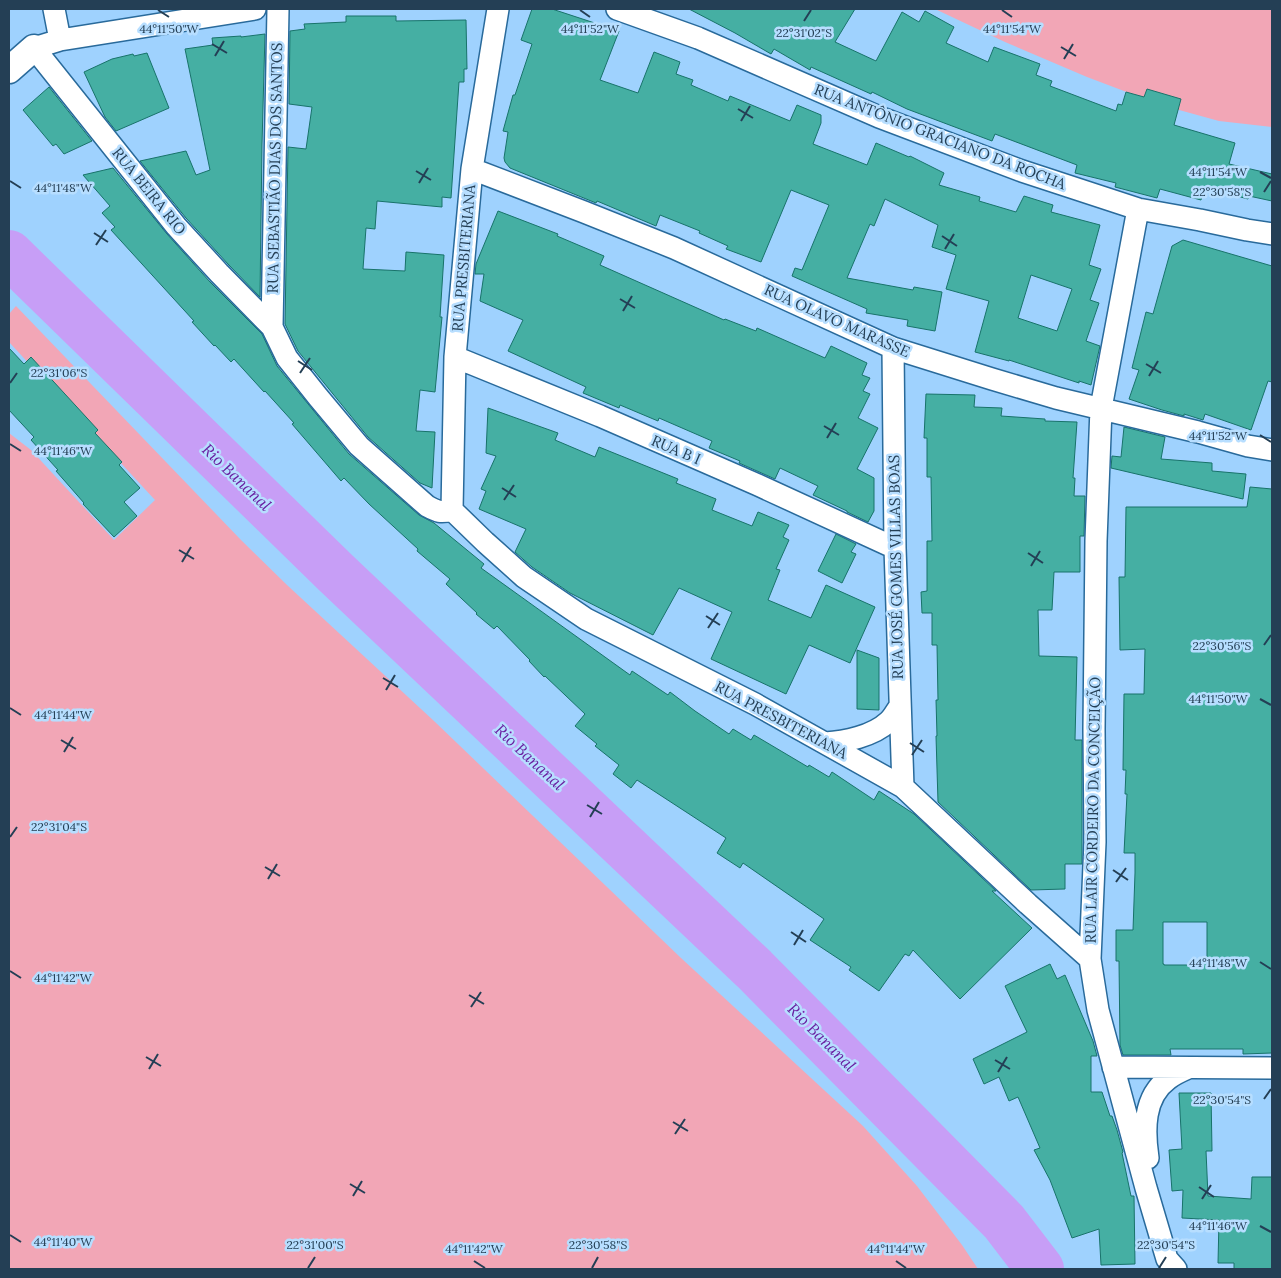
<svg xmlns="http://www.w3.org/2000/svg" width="1281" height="1278" viewBox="0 0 1281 1278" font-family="Lora,serif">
<rect width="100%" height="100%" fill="#9fd2fe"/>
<path fill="#f2a6b6" d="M935,9H1272V127L1219,121L1161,105L1087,77L1005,42Z
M16,306L241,540L287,585L434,721L681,958L863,1126L917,1186L962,1245L978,1269H9V433L31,450L114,540L155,500L9,342V314Z"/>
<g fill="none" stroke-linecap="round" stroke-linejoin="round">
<path stroke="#c79ef6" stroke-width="48" d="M9,254L336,573L754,969L1004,1222L1040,1269"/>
</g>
<path fill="#45afa3" stroke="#18736a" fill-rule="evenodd" d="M532,9H552L619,31L600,80L638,93L654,52L680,62L676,74L693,80L691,85L728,101L730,96L790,121L797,105L821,115V123L813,144L867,165L876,143L909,157L910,156L944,173L939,185L980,197L979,201L1016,212L1024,196L1053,205L1051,212L1100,225L1089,265L1101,269L1090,300L1099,303L1086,341L1100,346L1091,385L1079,381V383L1009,360V361L975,352L989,301L946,289L956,255L932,247L938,225L885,199L874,226L870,224L847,278L913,290L914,287L942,292L935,331L907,326L908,320L866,313L867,309L792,276L795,268L802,270L829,205L791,190L761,262L726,249L728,246L699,233L700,231L660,215L656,226L597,201L596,203L510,168L505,162L504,158L508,132L503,131L513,95H515L532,44L521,40ZM1031,275L1072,289L1057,331L1018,318Z
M689,9H855L835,42L876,61L902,12L919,22L925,11L954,27L946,43L988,62L994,47L1040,64L1036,75L1052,81L1050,86L1116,111L1118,104L1122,105L1126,92L1144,97L1147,89L1181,99L1174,125L1235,143L1229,164L1272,174V201L1249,196L1248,199L1204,187L1201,200L1160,189L1157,198L1115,187L1116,183L1075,173L1077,165L995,134L992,141L907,109L872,92L871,94L811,67L810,70L774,49L771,54L735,33Z
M346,16H396V21L466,20L467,69H464V82H459L451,198L442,197V207L377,201L375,229L366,228L363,269L405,271L406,252L444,255L440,317H442L435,392L420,390L416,431L435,432L432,488L420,483L368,437L298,351L285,324L288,147L306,149L312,107L289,104L290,31L305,29L304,24L346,22Z
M265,34L262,144L260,297L228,264L186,218L140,161L186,151L196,175L210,170L185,49L213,45L212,38L241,36V37Z
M147,53L169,108L116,131L105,117L84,72L112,59L133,54L134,56Z
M49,87L92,141L64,154L56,144L53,146L23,110Z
M113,168L167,234L210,282L262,334L277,366L349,454L419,515L434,523L484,564L481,568L630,675L632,671L668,695L670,692L695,711L729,734L733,729L751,740L754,735L808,767L809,765L829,777L832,772L874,800L879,791L914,814L996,891H992L1032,928L960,999L913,950L909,956L905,954L879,991L849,970L851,967L810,940L824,919L743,863L740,868L717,853L726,838L637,780L631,788L613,774L619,765L595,746L597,744L575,726L585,714L545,676L544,677L529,661L530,660L497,626L494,629L476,614L477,613L446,584L450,579L417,551L418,549L369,504L344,478L341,481L292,424L294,423L265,391L264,392L234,359L231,362L215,345L214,346L192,322L194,321L111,230L115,227L102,213L110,206L83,175Z
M498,211L558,234L557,236L604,256L600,265L724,320L725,319L756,331L757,328L825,358L831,346L867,363L862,375L870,378L863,391L870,394L858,418L878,428L857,469L874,478V511L868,522L847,512V511L813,495L818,486L780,468L775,479L739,463L740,461L709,448L712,441L659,418L658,421L620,405L619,408L583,393L586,387L508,351L523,320L480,301L484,274H475L476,264Z
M1183,240L1272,266V382L1268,381L1251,430L1205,414L1203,420L1184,414V416L1162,410L1129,399L1139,370L1132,368L1146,312L1153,314L1172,246Z
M9,348L24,364L31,357L98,430L95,433L122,462L119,465L140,488L124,502L137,516L114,537L83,504L84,503L56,471L58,470L31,440L34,437L9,410Z
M926,394L975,395L974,407L1002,408L1001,416L1045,419V421L1077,422L1073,478H1075L1074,496H1085L1084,536H1080V572H1054L1052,610H1038L1039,656L1077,657L1075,740H1082V864H1065V889L1031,890L938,802L936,736H937L936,700H938L937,645H932V613H922L921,592L927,591V541H932L931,477H927V438H924Z
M488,408L558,433L555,440L595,457L599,447L678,479L676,483L716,499L712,510L752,526L758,512L789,525L783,537L789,540L776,569L780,570L768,600L811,618L826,585L875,607L850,663L809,645L786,694L711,659L732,612L679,588L653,635L570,593L532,567L515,552L526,529L479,509L486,491L481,489L496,456L486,453Z
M1124,427L1165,437L1161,459L1212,463V471L1246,474L1243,499L1111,468L1112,456L1121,457Z
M1250,487L1272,489V1053L1243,1054V1049H1170L1171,1055H1123L1120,1045L1119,961H1116V930H1133L1135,873V853H1124L1127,794H1125L1126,770H1123L1124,694H1144L1145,649L1120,650L1119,577H1125L1126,507H1247ZM1163,922H1207V962H1204V965H1164V964H1163Z
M836,534L856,544L851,552L856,554L842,583L818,571Z
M857,650L879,658V710L857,709Z
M1050,964L1057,979L1065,975L1093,1041L1097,1056H1091V1092H1102L1110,1116H1112L1117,1130L1123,1152L1122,1153L1131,1196H1134L1135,1264L1101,1265L1099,1229L1072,1238L1050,1180L1034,1150L1040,1148L1018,1097L1009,1101L999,1077L984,1084L973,1059L1027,1032L1005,986Z
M1179,1093H1211L1212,1151H1206L1208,1196L1251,1199L1252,1177H1272V1269H1234V1263H1218L1219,1220L1182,1218L1183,1190L1172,1191L1169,1150L1182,1149Z"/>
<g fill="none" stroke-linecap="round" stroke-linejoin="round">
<g stroke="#296a9b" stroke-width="24">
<path id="minor" d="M54,9L60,40
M255,9L60,40L34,48L176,226L219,273L272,327L287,358L318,397L359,446L427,506C438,512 441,513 452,510
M498,9L472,169L455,357L452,510L485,542L524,577L586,619L755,704L903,787L1028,904L1090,959
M617,9L698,38L879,117L1022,171L1138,209L1200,220L1247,230L1272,234
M472,169L584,212L674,248L893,348L992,379L1056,398L1198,432L1248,446L1272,450
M1138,209L1101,408L1096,541L1094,729L1095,842L1090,959L1098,1010L1146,1188L1167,1259L1176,1269
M272,327L278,9
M893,348L895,548L903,787
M455,357L600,416L758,485L895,548
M825,743C845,742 873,736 888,722C893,718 896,711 900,706
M1113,1067L1272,1068
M1148,1158C1144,1131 1143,1097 1168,1079C1174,1074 1181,1071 1188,1068"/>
</g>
<g stroke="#296a9b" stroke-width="29">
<path id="tertiary" d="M9,70L34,48"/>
</g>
<use href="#minor" stroke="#fff" stroke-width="21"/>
<use href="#tertiary" stroke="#fff" stroke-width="26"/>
</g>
<path fill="none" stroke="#243f55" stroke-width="2" d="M158,10L169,17M580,10L590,17M1002,10L1012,17M804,21L811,10M212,44L227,53M1061,47L1076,56M215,56L224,41M1064,59L1073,44M738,109L753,118M741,121L750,106M416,171L431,180M1260,172L1271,178M10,181L21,188M419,183L428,168M1264,192L1271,181M94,233L108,242M942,236L957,246M96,245L106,230M945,249L954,234M620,299L635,308M623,311L632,296M298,361L312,370M1146,364L1161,373M300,373L310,358M1149,376L1158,361M10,383L17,373M824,426L839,435M1260,435L1271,442M827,438L836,423M10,444L21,451M502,488L516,497M504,500L514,485M179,550L194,559M1028,553L1043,563M182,562L191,547M1031,566L1040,551M706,616L720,625M708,628L718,613M1264,645L1271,635M383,678L398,687M386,690L395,675M1260,699L1271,705M10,708L21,715M61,740L76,749M910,743L924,752M64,752L73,737M912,755L922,740M587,805L602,814M590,817L599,802M10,837L17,827M265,867L280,876M1113,870L1128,880M268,879L277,864M1116,882L1126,868M791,932L806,942M794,945L803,930M1260,962L1271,969M10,971L21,978M469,995L484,1004M471,1007L481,992M146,1057L161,1066M995,1060L1010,1069M149,1069L158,1054M998,1072L1007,1057M1264,1099L1271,1089M673,1122L688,1131M675,1134L685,1119M350,1184L365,1193M1199,1187L1214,1197M353,1196L362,1181M1202,1199L1211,1185M1260,1226L1271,1232M10,1235L21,1242M474,1261L485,1268M896,1261L906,1268M308,1268L315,1257M592,1268L598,1257M1159,1268L1166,1257"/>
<g text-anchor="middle" stroke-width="5" stroke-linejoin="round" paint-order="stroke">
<g font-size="15" fill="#243f55" stroke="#b7deff">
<text transform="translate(940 137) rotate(21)" y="5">RUA ANTÔNIO GRACIANO DA ROCHA</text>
<text transform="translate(275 168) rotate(-89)" y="5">RUA SEBASTIÃO DIAS DOS SANTOS</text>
<text transform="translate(149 191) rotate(51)" y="5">RUA BEIRA RIO</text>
<text transform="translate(464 258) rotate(-85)" y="5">RUA PRESBITERIANA</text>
<text transform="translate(837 321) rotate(24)" y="5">RUA OLAVO MARASSE</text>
<text transform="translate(676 450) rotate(23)" y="5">RUA B I</text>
<text transform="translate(896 567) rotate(-91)" y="5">RUA JOSÉ GOMES VILLAS BOAS</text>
<text transform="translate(781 720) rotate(28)" y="5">RUA PRESBITERIANA</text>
<text transform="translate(1093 810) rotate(-89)" y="5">RUA LAIR CORDEIRO DA CONCEIÇÃO</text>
</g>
<g font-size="16" font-style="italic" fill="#691fa1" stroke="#b7deff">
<text transform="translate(237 477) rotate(44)" y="6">Rio Bananal</text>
<text transform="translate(530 757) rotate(43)" y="6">Rio Bananal</text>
<text transform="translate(822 1037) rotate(45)" y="6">Rio Bananal</text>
</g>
</g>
<g font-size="12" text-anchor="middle" fill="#243f55" stroke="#b7deff" stroke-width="5" stroke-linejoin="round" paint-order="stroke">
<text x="590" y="33">44°11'52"W</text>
<text x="169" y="33">44°11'50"W</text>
<text x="1012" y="33">44°11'54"W</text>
<text x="804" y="37">22°31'02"S</text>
<text x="1218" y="176">44°11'54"W</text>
<text x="63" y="192">44°11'48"W</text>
<text x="1222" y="196">22°30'58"S</text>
<text x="59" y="377">22°31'06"S</text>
<text x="1218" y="440">44°11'52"W</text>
<text x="63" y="455">44°11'46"W</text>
<text x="1222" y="650">22°30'56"S</text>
<text x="1218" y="703">44°11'50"W</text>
<text x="63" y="719">44°11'44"W</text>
<text x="59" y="831">22°31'04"S</text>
<text x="1218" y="967">44°11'48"W</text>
<text x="63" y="982">44°11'42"W</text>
<text x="1222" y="1104">22°30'54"S</text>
<text x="1218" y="1230">44°11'46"W</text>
<text x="63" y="1246">44°11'40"W</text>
<text x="315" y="1249">22°31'00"S</text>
<text x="598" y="1249">22°30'58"S</text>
<text x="1166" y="1249">22°30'54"S</text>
<text x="474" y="1253">44°11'42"W</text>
<text x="896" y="1253">44°11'44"W</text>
</g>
<rect width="1281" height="1278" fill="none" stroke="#243f55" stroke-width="20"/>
</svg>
